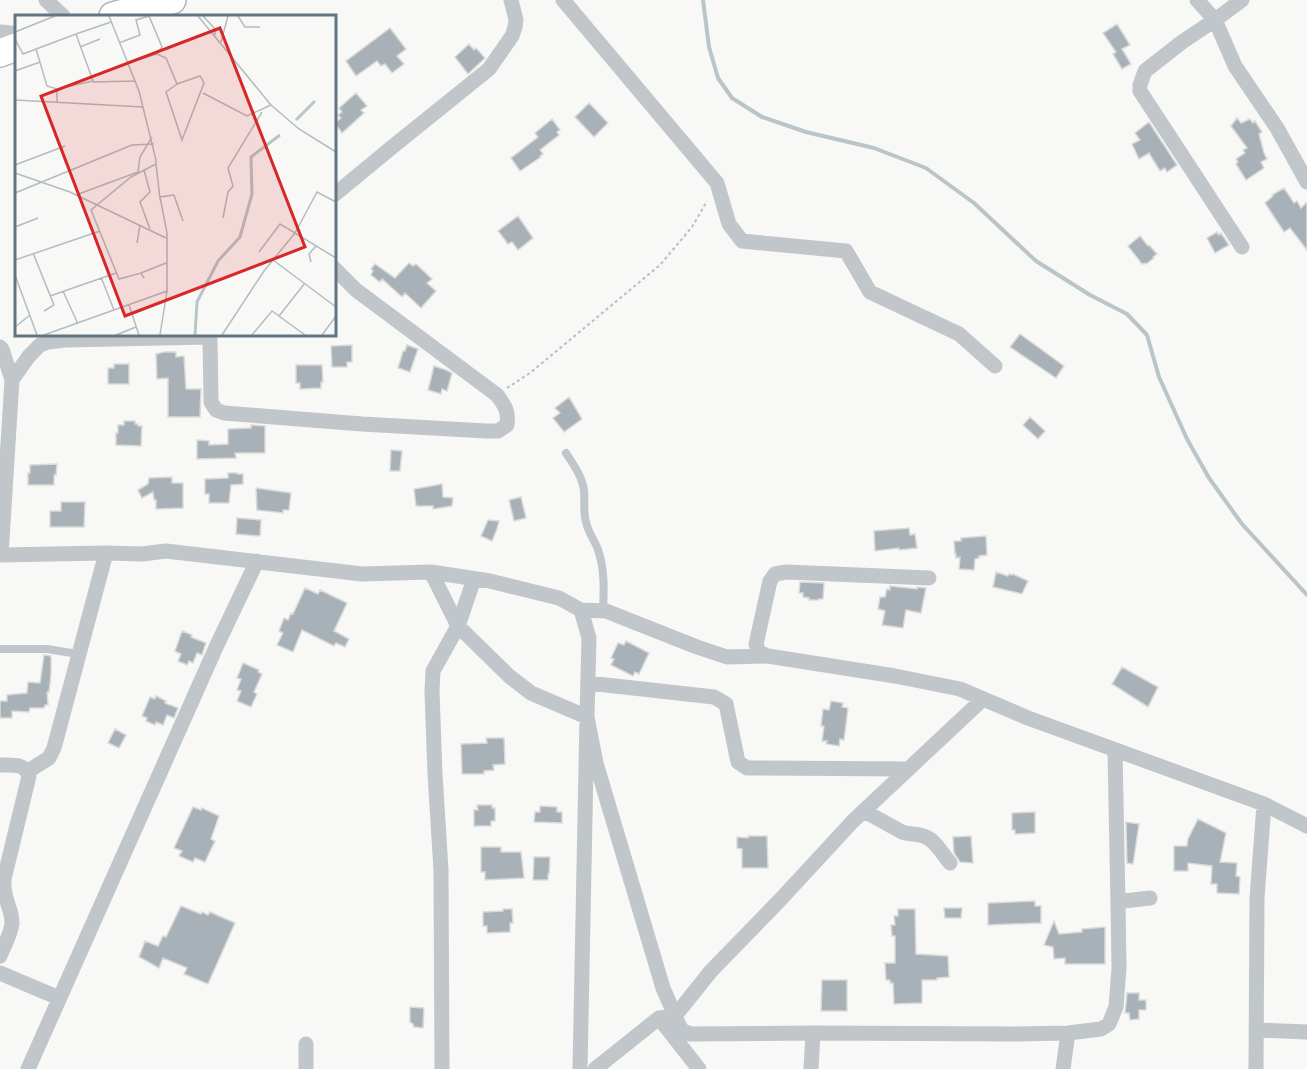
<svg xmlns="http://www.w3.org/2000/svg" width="1307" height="1069" viewBox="0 0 1307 1069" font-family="'Archivo Narrow',sans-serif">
<rect width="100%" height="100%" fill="#f8f8f6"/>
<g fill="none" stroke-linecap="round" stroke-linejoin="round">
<path stroke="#b9c5c9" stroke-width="4" d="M703,0L709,47L718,78L732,98L762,117L806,132L874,148L926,168L974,203L1036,261L1090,295L1127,314L1147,335L1159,377L1187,439L1209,478L1242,524L1307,595"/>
</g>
<path fill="#a8b1b7" stroke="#dadad8" stroke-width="1.5" d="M1117,24L1130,45L1122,49L1131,64L1122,69L1113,54L1116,52L1103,33Z
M390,28L406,49L397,56L404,64L392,73L385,64L381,66L377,61L356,76L346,61Z
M469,44L474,50L476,48L485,58L468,74L455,57Z
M356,93L367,106L361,110L364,113L342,133L335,123L341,118L338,115L342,112L339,108Z
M589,103L608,123L594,137L575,117Z
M1237,118L1241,123L1250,119L1253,123L1255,121L1262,132L1259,134L1264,153L1267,159L1261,162L1264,168L1246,180L1236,164L1238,162L1236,159L1245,153L1243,150L1247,148L1231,126Z
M552,119L560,130L557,132L559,135L540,150L543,154L540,156L541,157L520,171L511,158L538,137L535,133Z
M1149,122L1177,165L1167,172L1165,168L1160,171L1149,153L1139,159L1132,144L1140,140L1135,133Z
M1284,188L1294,203L1297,201L1301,208L1307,202V250L1290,228L1284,232L1265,203L1273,196L1272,195Z
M518,216L533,238L518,250L512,242L508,244L498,231Z
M1217,232L1219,235L1221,233L1229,245L1215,253L1207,238Z
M1140,236L1148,246L1149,245L1157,254L1153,257L1154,258L1146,264L1145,263L1142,264L1128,246Z
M409,263L413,266L416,264L432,279L427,283L436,291L421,308L405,293L402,297L382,279L380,282L371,275L373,271L371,269L375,264L395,278Z
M1020,334L1064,366L1056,378L1010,347Z
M352,345V362H347V367H332L331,346Z
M407,345L418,349L410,372L398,368L403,351H405Z
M164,352H176V357L184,356L186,389H201L200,417H168V378L157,379L156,354Z
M114,364H129V384H108V368H114Z
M296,365H322L323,382H321V388L300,389V383H296Z
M434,366L446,370L452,373L447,391L442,389L441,394L428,390Z
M569,397L582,419L564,432L553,418L560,413L555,408Z
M1030,417L1045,431L1038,439L1023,425Z
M124,421H135V424H138V426H142L141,446L116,445V433H118V425H124Z
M251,425L265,426V453H235L236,458L197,459V440L209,441V445L228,444V429L251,428Z
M391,450L402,451L400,471H390Z
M57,464L56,475H54V485H28V473H30V465Z
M228,473H237V474H243V484L231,485L229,503H209V494H205V479L228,478Z
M172,477V483H183V508L156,509V500H154L153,492L142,498L138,490L148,484L149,478Z
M442,484L443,497L453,498L452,506L433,509V506H416L414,489Z
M256,488L291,493L289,510H283V513L257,510Z
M521,497L526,518L514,521L509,500Z
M61,502H85L84,527H50V511H61Z
M237,518L261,520L260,536L236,534Z
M488,520L499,521L497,529L492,541L481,536Z
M909,528L910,535L915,534L917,548L899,550V548L875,551L874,531Z
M986,536L987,555L979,556V558L975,559L974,570L959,569L960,557L956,558V554H955L954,541H961V538Z
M996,572L1008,576L1009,574L1012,575L1013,574L1028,581L1022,594L993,587Z
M800,582L824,583L823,599H819L818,600H809V598L803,597V593H799Z
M890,586L917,589V587L926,588L921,613L906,610L903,628L882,625L885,611L878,609L880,597H885L887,589L890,590Z
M305,588L318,594L320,590L347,603L334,631L349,639L345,647L336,643L334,646L302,630L293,652L277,645L283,633L279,631L284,618L288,620L291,613L293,614Z
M182,631L192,635L191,637L206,643L202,655L197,653L193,663L189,661L187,665L178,661L181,654L175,651Z
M626,641L649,653L639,674L635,672L633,676L611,665L614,659L611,658L618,643L624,645Z
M44,655L51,656V674L49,692H47L48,705H45L44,708H30L29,712L12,711V718H0V701H7V695L27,693L28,682L40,683Z
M243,663L259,670L258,672L262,674L254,692L257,694L251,707L237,701L241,691L237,690L241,679L237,678Z
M1122,667L1158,687L1148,707L1112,684Z
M156,696L166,701L165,703L178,708L174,718L167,715L163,725L156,722L155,725L146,721L147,718L142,716L150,697L155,699Z
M831,701L843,703L842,707L848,708L844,740L840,739L839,746L826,744L827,741H822L824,726H821L823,709L829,710Z
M115,729L126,735L119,748L108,743Z
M486,738H504L505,764L493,765L494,770L484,771V774H462L461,744L487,743Z
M477,805H492V808H495V821H491V826H474V810H478Z
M540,806L557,807V812H562V823L534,822L535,812H540Z
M193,807L201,810L202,808L219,816L211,839L215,841L205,862L195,858L193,862L179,856L182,851L174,848Z
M1035,812V833L1015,834V830H1012V813Z
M1198,819L1226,833L1220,862L1237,863L1236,876L1240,877L1239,894L1217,893V884H1211L1212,866L1188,863V871H1174V846H1187L1188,839Z
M1126,822L1139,824L1133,864L1127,863Z
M748,836H767L768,868H742V849L737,848V837L748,838Z
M971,836L973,863L960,862L954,853L953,837Z
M481,847H501V852H521L524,878L485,880V872H481Z
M534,857H550L549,874H548V880H533Z
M1035,901V906H1041V923L988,925V903Z
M181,906L201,914L202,912L208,915L210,912L235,923L208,984L184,974L187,968L163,958L159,968L139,957L145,941L158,946L163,936L166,937Z
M944,908H962L961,918H945Z
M503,909H512L513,923H510V932L487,933V926H483V912L503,911Z
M898,909H915L916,954L948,956L949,977L937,978V980H922V1003L894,1004L893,983H890V980H886L885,963H895V936H892L891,925H895L894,916H898Z
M1054,921L1059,934L1082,932V929L1105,927V964H1065V958L1054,959L1053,947L1044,945Z
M822,980H847V1011H821Z
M1127,993H1139V1000H1146V1010H1139V1019L1130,1020L1129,1013H1125Z
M410,1007L424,1008L423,1028L414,1027L413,1024L410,1022Z"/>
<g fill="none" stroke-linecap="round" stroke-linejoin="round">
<g stroke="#b2b7bb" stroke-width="30">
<path id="highway" d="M113,16L172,0
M0,53L16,47"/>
</g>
<path stroke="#b9bdc0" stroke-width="2" stroke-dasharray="3 3" stroke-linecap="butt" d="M507,388L530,373L660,265L692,227L707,201"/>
<path stroke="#c1c6ca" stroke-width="8" d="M566,453C573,464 582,476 584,490C585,501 583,511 586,522C588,532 593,538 597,547C605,568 604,589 603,611
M1,649H47L78,654"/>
<path stroke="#c1c6ca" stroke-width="15" d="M46,0L63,16
M563,0L717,183L729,224L742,241L846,251L870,292L959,334L995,366
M1197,0L1215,20L1182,42L1145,71L1140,85V91L1242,247
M1242,0L1215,20L1235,66L1277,128L1307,182
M0,32L11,33L16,36
M334,195L391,148L489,69L512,36L515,27L516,20L511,0
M0,347L2,349L12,380
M0,555L106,553L142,554L166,551L362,574L431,572L490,581L559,598L581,610L589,638L587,717L596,763L663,988L679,1025L682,1030L690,1034L813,1033L1013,1034L1068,1033L1101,1029L1109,1024L1116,1007L1119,968L1118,904L1124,901L1150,898
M1,555L12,380L29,356L40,345L48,342L65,340L210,337L211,402L216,410L224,413L362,424L486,431H498L507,425C509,411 505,406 497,395L356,290L334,268
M431,572L458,626L509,676L531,693L587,717L580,1069
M929,578L786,572L775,574L770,581L756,644L759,652L768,656L895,676L960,689L1028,718L1264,804L1307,826
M581,610L606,611L697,647L727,657L768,656
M588,683L714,697L726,704L738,762L747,768L908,769
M1115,750L1118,904
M0,765C12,765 25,763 29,776L4,879C2,898 12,907 12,923C11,934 4,946 0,956
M28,771L49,758L54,748L106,553
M864,811L902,832C910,835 918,833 926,837C936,841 943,855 950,863
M0,973L59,998
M659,1018L699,1069
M1256,1030L1307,1032
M306,1044V1069
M28,1069L217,645L257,561
M442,1069L441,870L435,774L432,692L433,671L458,626L474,579
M595,1069L659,1018L675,1016L711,971L780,900L853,821L983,699
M811,1069L813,1033
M1063,1069L1068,1033
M1256,1069L1257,898L1264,804"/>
<use href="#highway" stroke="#fff" stroke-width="27"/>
</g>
<g transform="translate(15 15)">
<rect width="321" height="321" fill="#f8f8f6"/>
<path fill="none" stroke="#b9c5c9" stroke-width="3" d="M281,105L300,86M180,320L182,287L203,246L225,222L237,179L236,142L265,120"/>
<path fill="none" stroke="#b3bcc0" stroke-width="1.5" d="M94,1L124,76L141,145V149L116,162L76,195L104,264L126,258L129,263M183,1L256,90L284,114L321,137M188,1L200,14V20M223,1L230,12H245M0,17L40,1M61,19L96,7M0,24L8,39L61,19L78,66L42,74M206,27L213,1M104,28L125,20L121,5L134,1L147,32L142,39M65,32L85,24M21,34L32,71L42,74V87M112,48L142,39L151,43L162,69L151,77L167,125L189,68L185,61L162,69M0,56L25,47M78,67L120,66M188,78L232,101L256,90M0,85L128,92M141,149L145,184M0,150L50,131M129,155L135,177L125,187L135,214M0,158L55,177L151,223M0,178L117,130L139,129M61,180L123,157L125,142L137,122M208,203L213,177L218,171L213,153L247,97M0,212L23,203M122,228L125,210M244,237L265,209L280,218L302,177L321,187M18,238L39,290L29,296M0,245L85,216M258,245L321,292M296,247L294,239L301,231M126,258L151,248M0,260L22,320M86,262L99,295M48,276L63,309M35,281L101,258M114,290L124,320M264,301L290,268M0,312L15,300M29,320L152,276M101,320L121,312M145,320L152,276V218L145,182L159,180L168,206M207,320L249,256L280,218L321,243M237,320L257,296L290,320M307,320L321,301"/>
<path fill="#d62828" fill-opacity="0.15" stroke="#d62828" stroke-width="3" d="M205,13L290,232L110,301L26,81Z"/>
<rect width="321" height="321" fill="none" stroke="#637581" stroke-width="3"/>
</g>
</svg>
